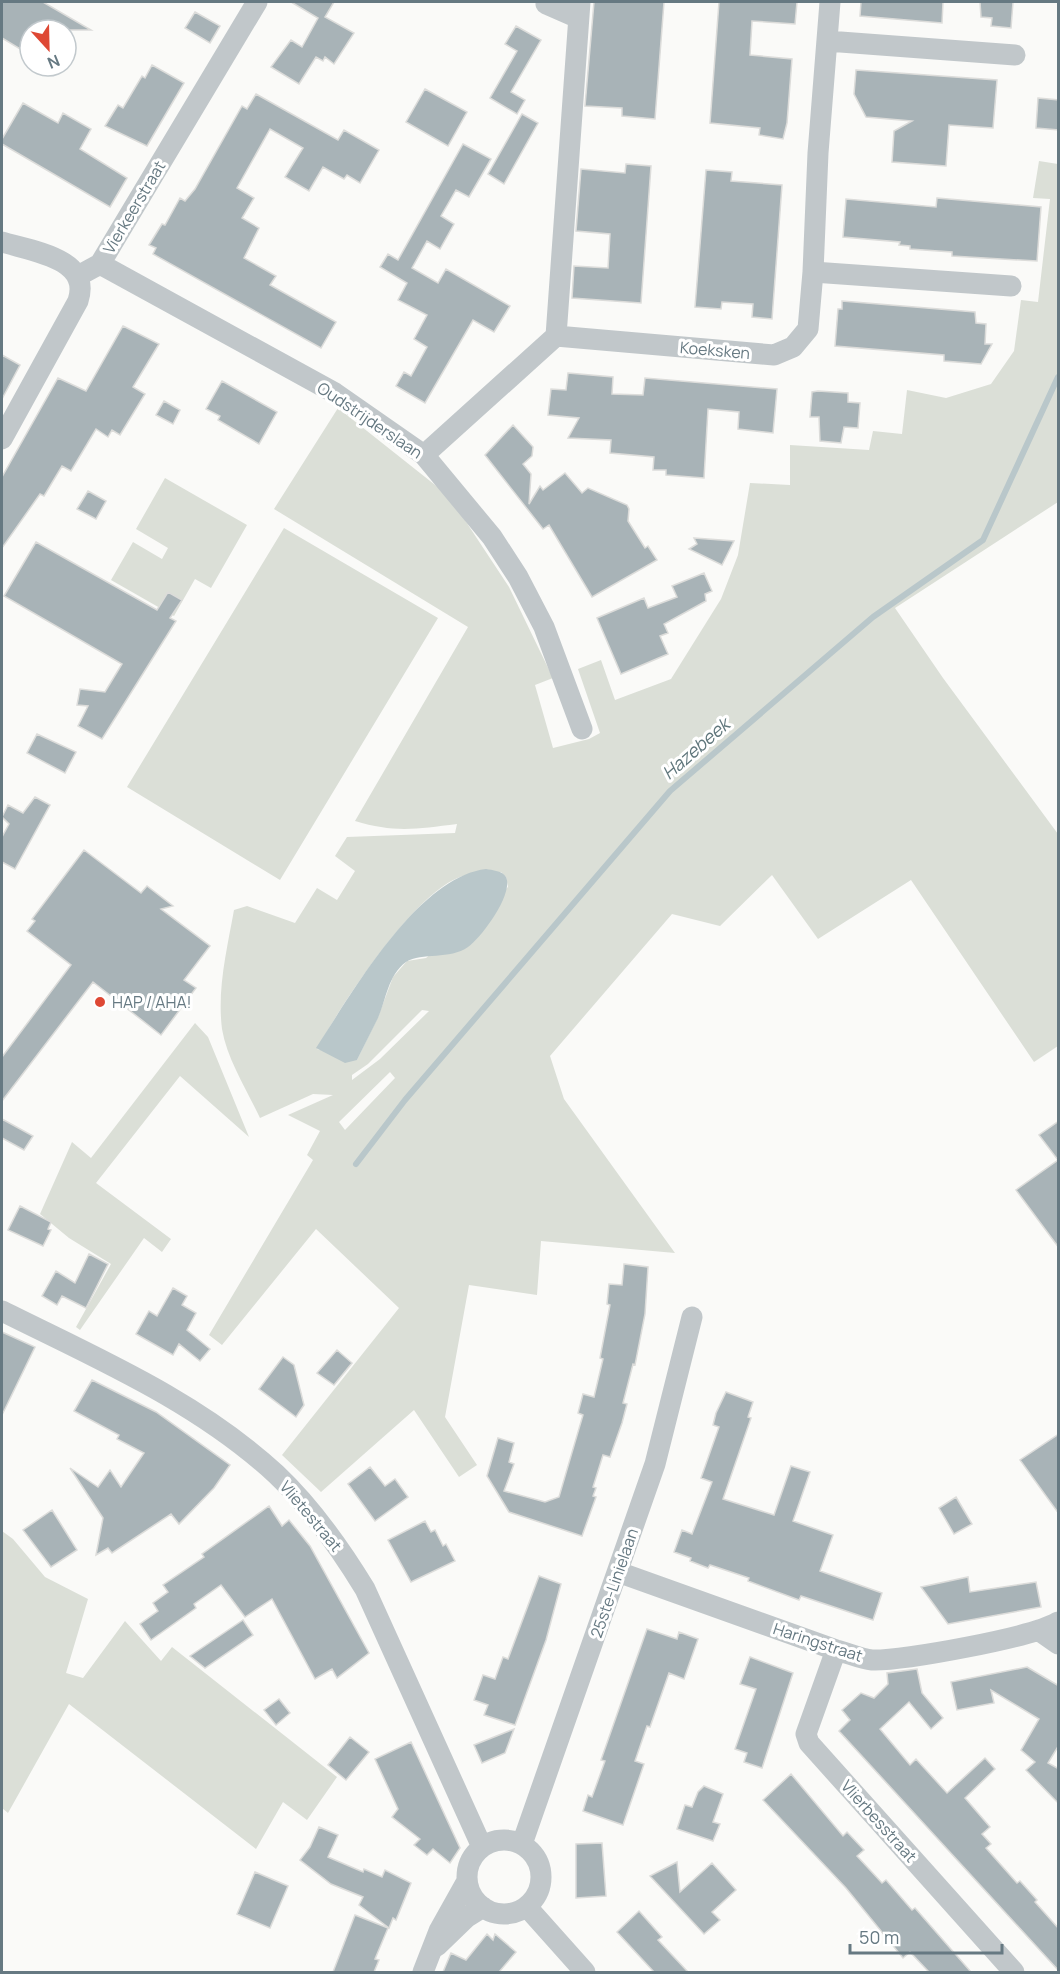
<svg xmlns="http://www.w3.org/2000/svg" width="1060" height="1974" viewBox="0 0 1060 1974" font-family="Manrope,sans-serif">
<rect width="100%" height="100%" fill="#fafaf8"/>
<path fill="#dbdfd7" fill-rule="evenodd" d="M1039,161L1058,164V502L895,608L943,678L1058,834V1046L1034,1062L911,880L818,939L772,875L720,926L672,914L550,1056L564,1099L675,1253L541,1241L537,1295L469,1285L445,1417L477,1465L459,1477L414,1410L321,1492L282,1455L399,1308L316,1229L222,1345L209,1335L313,1160L307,1155L320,1131L288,1115L333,1095L313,1094L260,1118C247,1090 227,1059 222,1029C217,989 227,949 234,910L247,906L295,923L317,888L337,900L355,871L335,856L347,837L455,833L457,824C417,829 394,833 355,821L468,627L274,509L338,408L449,496L509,587L553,678L535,685L553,748L589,739L600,733L578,669L601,660L615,700L671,679L721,599L738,555L750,483L790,485V445L869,450L873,431L902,434L907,390L946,398L991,384L1014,351L1021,300L1038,302L1050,199L1033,198ZM501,872L506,877L508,887L426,958L407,961L393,977L378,1017L357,1060L317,1049C341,1005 414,893 460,877C472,872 489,874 501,872ZM422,1010L429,1011L380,1059L352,1080V1075L368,1064ZM390,1072L395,1078L345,1130L339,1122Z
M165,478L247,525L211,588L195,579L174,616L111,580L133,542L162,559L168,548L136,529Z
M284,528L438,618L280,880L127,787Z
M195,1023L208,1037L249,1137L180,1076L96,1183L171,1239L162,1252L144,1238L80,1330L76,1327L111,1264L69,1238L40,1214L72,1142L91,1158Z
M2,1531L13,1539L45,1577L88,1599L66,1673L83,1678L125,1621L161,1661L172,1647L337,1777L307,1820L283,1802L256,1849L69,1704L8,1813L2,1808Z"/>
<path fill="#b9c7ca" d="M486,869C492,870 503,871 506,877C514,894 481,938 468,947C450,960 422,952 406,962C388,975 386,1000 378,1018C371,1032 364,1046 357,1060L345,1063L316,1048C351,995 417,877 486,869Z"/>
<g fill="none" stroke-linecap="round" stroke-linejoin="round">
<path stroke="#b9c7ca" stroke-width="6" d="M356,1164L405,1100L670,791L873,617L983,540L1058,377"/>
</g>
<path fill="#a8b3b7" stroke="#dcdcda" stroke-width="1.5" d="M2,2H43L91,30H30V55L2,38Z
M291,2H334L325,17L354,33L334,64L325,57L323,61L316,57L299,84L271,67L291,40L302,47L318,18Z
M594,2H664L655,119L622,116V108L585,106Z
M719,2H797L795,24L752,21L750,55L792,59L787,123L783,139L759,135L760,128L710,123Z
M861,2H943L942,23L860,16Z
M980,2H1013L1011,28L991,26L992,18L981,17Z
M195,12L220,26L210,43L185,28Z
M516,26L541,40L511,92L525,100L517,114L490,98L517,51L505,44Z
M152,65L184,83L147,146L105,126L118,105L123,108L142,76L145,78Z
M856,70L997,80L993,128L949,125L946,166L892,162L894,131L912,121L866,117L854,94Z
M425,89L467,112L448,146L406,122Z
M256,94L338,140L344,130L379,150L360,183L347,175L344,179L323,167L309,191L285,177L303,148L270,129L237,188L254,198L242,218L259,228L244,258L276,276L270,285L336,322L321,348L153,254L156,248L149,245L162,224L165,225L180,198L185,201L195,189L242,106L247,109Z
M1038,98L1059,100V130L1036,128Z
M23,103L58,123L63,113L91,129L80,149L127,178L110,207L2,144V139Z
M522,114L538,123L504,184L488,174Z
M463,144L491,159L469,197L456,190L441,216L454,224L440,249L427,241L412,268L438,283L446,269L510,306L494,332L473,320L425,403L396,386L404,372L411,376L427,347L414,339L427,315L398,300L407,283L380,267L388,254L398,260Z
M626,164L651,166L641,303L572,298L574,266L608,268L610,234L576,231L581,169L625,173Z
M706,170L732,172L731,181L782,185L772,319L752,317L753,304L722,302L721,309L695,307Z
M937,198L1041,207L1037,261L952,256V252L910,249V246L899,245L900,242L843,237L846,199L936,207Z
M842,301L975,312L976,323L986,324L985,344H992L981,364L944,361V355L835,346L838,309H842Z
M123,326L159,344L133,387L145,394L120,435L112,430L108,437L96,429L71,471L62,466L44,496L40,494L2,548V477L58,378L86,391Z
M2,355L20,365L2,399Z
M568,373L613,377L612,394L643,395L645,378L777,389L773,433L738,429L739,412L708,409L704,478L666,475V470H653L654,457L610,453L611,440L568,438L579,418L548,415L551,389L566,390Z
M222,381L277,412L259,444L218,420L220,416L206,409Z
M818,391L848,393V402L860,403L858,428L844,427L841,443L820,441L819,417H810L812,392Z
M164,401L180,410L173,424L156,415Z
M513,425L533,447L532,456L523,464L531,474L529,504L540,486L543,490L565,473L582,493L588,488L627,505L629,509L628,521L645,548L648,546L657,560L592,597L549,525L543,529L485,455Z
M88,491L106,501L96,519L77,509Z
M694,538L734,541L722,565L689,549L697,544Z
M36,542L157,610L168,592L182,600L170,618L176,621L102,739L78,726L88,706L77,705L80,689L105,692L122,664L4,596Z
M704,573L712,591L705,594L706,601L664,624L668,633L660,636L668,654L621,674L597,618L644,598L648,608L677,597L672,586Z
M37,734L76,752L65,773L27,753Z
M35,797L50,805L15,869L2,862V837L9,824L2,817L8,805L23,813Z
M84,850L141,893L147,886L173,906L161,909L210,946L184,980L196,988L161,1035L93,982L2,1101V1057L71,965L27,931L35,921L32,919Z
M2,1119L33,1136L24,1150L2,1138Z
M1059,1121V1248L1016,1190L1058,1160L1039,1135Z
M20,1206L51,1222L48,1229L51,1230L43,1246L8,1230Z
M89,1254L108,1264L86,1308L62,1296L57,1305L42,1296L56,1271L75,1283Z
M624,1264L648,1267L645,1314L635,1365L633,1364L623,1403L627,1404L622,1423L610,1457L603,1455L593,1487L596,1488L593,1496L596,1497L582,1536L509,1512L487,1476L498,1438L514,1443L509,1462L514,1464L504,1491L545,1502L559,1497L583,1415L578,1413L583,1394L594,1397L603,1359L600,1358L610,1305L607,1304L609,1284L622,1285Z
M173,1288L187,1296L182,1305L196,1313L187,1330L210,1349L200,1361L179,1344L173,1355L136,1334L149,1311L157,1316Z
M2,1332L35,1347L2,1415Z
M337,1350L352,1363L334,1385L317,1373Z
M283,1357L294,1365L304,1405L296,1417L259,1389Z
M92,1380L156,1412L230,1465L214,1488L179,1524L171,1514L112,1553L108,1548L96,1555L103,1518L70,1468L98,1487L110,1470L121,1487L144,1453L117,1439L119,1435L74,1411Z
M726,1392L753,1402L748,1417L751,1418L723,1499L774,1515L791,1466L810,1472L793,1521L833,1535L820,1571L882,1593L873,1620L801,1596L799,1600L748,1581L749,1578L710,1565L708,1568L690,1561L691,1558L674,1552L682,1530L692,1534L712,1482L701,1478L719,1427L713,1425L716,1413Z
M1059,1434V1514L1020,1460Z
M370,1467L385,1486L395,1479L408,1497L375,1521L348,1484Z
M956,1497L972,1524L954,1534L939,1508Z
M269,1506L282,1526L289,1520L310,1546L369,1653L337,1678L332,1669L315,1679L272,1599L245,1617L221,1585L194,1604L196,1608L151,1640L140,1624L158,1611L153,1603L168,1592L163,1585L204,1557L202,1554Z
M52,1510L77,1550L51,1567L23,1530Z
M425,1521L431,1532L435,1530L443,1546L446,1544L455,1561L411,1582L388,1540Z
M539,1576L561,1584L546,1640L515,1725L484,1715L488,1705L474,1700L483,1675L495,1679L503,1657L508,1659Z
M968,1577L970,1592L1036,1582L1041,1607L948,1624L921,1587Z
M243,1620L253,1635L205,1668L190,1656Z
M647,1629L677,1639L679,1632L698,1639L684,1679L669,1673L650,1727L647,1726L635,1761L644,1764L623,1825L583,1811L588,1795L592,1797L605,1761L601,1760Z
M750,1657L793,1673L762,1768L744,1762L747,1753L735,1749L756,1689L740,1684Z
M1027,1667L1059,1686V1745L1048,1763L1059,1769V1804L1026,1770L1035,1762L1021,1750L1039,1719L991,1690L994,1703L957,1710L951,1682Z
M917,1669L922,1693L943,1718L931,1729L909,1702L880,1729L910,1765L916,1759L947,1793L985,1758L995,1769L965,1798L990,1827L982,1834L991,1844L986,1848L1017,1883L1020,1881L1037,1900L1035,1902L1059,1929V1971L839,1731L850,1720L842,1710L861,1693L874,1698L888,1684L887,1673Z
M279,1699L290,1713L276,1725L264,1710Z
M514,1729L505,1753L482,1763L474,1745Z
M350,1737L369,1752L346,1780L328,1765Z
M411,1742L460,1848L450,1863L433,1849L427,1855L414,1845L420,1839L392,1817L398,1809L375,1759Z
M791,1774L843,1836L847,1832L864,1850L857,1856L882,1883L886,1880L912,1910L915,1908L971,1972H929L910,1952L903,1958L846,1888L763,1800Z
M704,1786L723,1794L713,1822L720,1824L713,1841L677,1829L685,1805L692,1807L698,1792Z
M319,1827L338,1835L328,1857L363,1872L364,1869L382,1877L385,1870L411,1883L396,1920L393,1918L389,1928L359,1905L363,1897L331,1884L300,1860L310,1847Z
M602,1843L606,1896L576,1898V1844Z
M677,1862L680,1892L712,1863L736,1890L712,1912L720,1920L704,1934L650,1876Z
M255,1872L288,1886L270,1928L237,1914Z
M639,1911L662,1937L658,1940L688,1972H654L617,1932Z
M355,1915L388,1928L375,1959L379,1960L374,1972H333Z
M487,1934L493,1940L495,1934L516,1952L499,1972H443L451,1953L466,1960Z"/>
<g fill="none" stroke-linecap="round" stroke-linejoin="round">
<path stroke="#c1c7ca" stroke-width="21" d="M546,4L578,18
M827,41L1015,55
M2,242C31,251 92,258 78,301L2,439
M100,264L335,393L424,455L492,537L518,577L544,627L582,729
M813,272L1011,286
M78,276L100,264L257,2
M556,336L580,2
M424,455L556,336L774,355L793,347L808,329L813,272L818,153L830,2
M2,1311C96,1358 197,1401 276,1474C311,1507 340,1548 365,1589L482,1847
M618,1572L836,1650C848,1653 861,1659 872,1660C903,1661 1034,1637 1058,1622
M1038,1630L1058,1644
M836,1650L806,1734L809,1743L1014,1972
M467 1877a37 37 0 1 1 74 0a37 37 0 1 1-74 0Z
M522,1844L655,1464L692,1317
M527,1907L585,1972
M437,1946L467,1917L483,1907
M423,1972L439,1931L467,1881"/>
</g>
<circle fill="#de4834" stroke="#fff" stroke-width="2" cx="100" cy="1002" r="6"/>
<g text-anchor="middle" stroke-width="6" stroke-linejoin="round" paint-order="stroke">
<g font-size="16" fill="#667982" stroke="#fff">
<text transform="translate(134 207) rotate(-59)" y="6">Vierkeerstraat</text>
<text transform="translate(715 350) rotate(5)" y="6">Koeksken</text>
<text transform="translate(370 420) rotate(34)" y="6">Oudstrijderslaan</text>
<text transform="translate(311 1516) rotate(50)" y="6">Vlietestraat</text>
<text transform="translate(614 1583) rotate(-71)" y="6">25ste-Linielaan</text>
<text transform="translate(818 1642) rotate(18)" y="6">Haringstraat</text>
<text transform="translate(879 1821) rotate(48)" y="6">Vlierbesstraat</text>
</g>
<g font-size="16" fill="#667982" stroke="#fff" text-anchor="start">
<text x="112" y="1008">HAP / AHA!</text>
</g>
<g font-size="18" font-style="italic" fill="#60777c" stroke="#fff">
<text transform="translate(696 749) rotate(-41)" y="6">Hazebeek</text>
</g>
</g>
<rect width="1060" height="1974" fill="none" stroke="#667982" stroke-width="6"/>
<g transform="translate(48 48) rotate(158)"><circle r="28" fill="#ffffff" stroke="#c2c9cd" stroke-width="1.5"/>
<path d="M0-4.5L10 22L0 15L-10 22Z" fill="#de4834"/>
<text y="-9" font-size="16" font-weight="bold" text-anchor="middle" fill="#667982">N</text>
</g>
<path d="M850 1944v9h152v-9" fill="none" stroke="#667982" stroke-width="3"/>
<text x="859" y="1944" font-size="18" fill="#667982" stroke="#ffffff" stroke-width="4.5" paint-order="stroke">50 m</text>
</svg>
